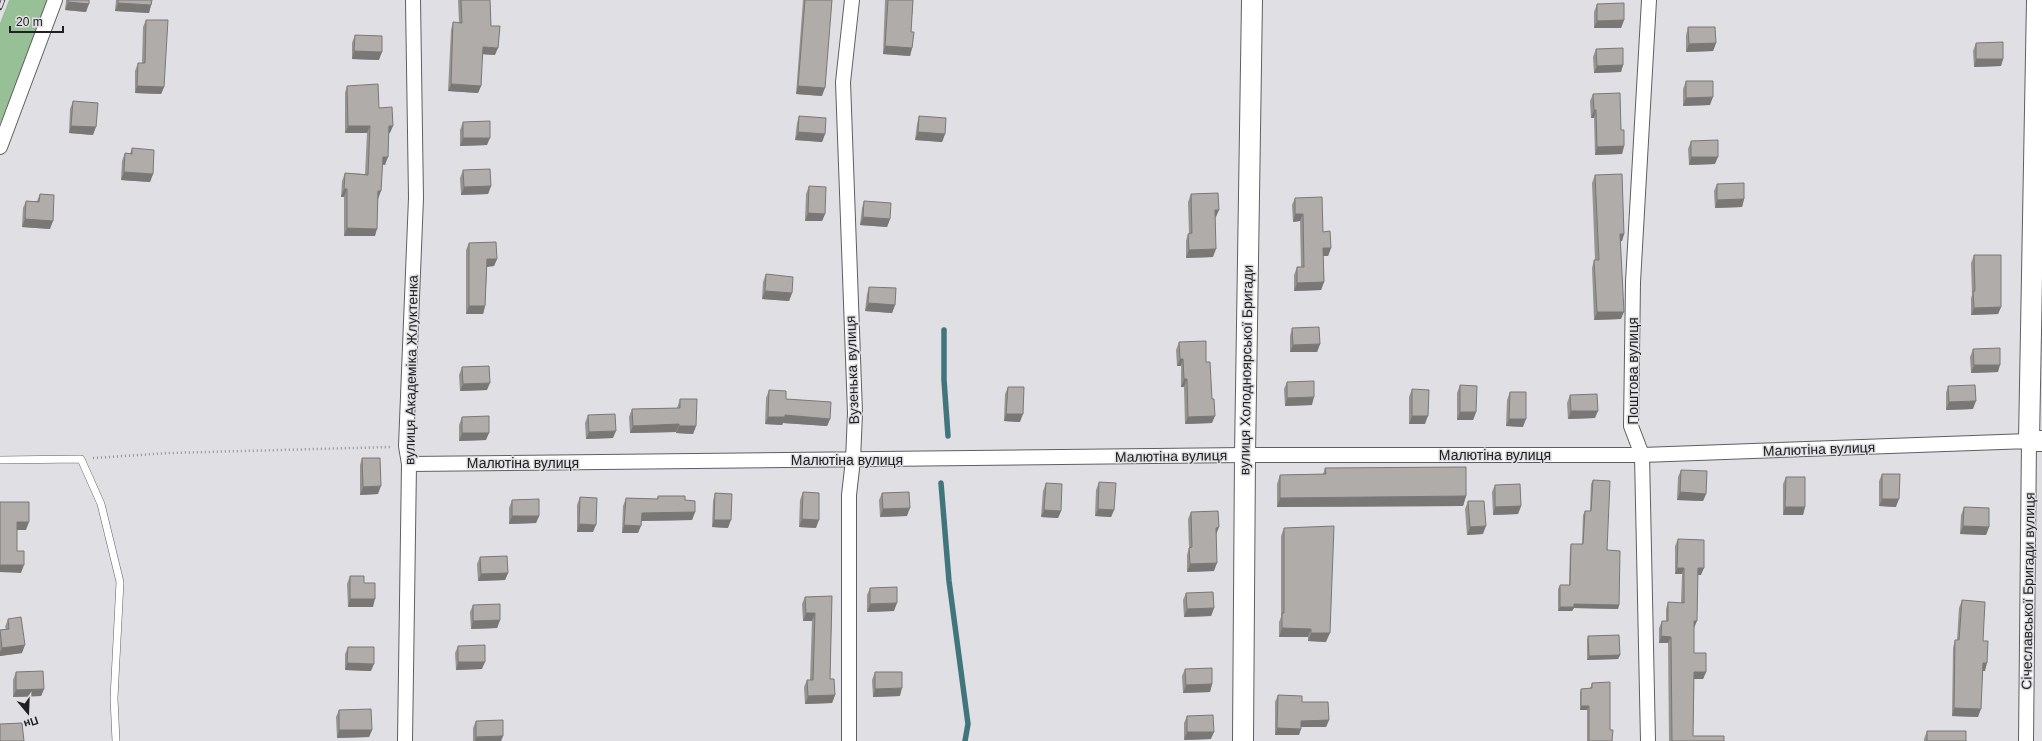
<svg xmlns="http://www.w3.org/2000/svg" width="2042" height="741" viewBox="0 0 2042 741" font-family="Helvetica,sans-serif">
<rect width="100%" height="100%" fill="#e0e0e4"/>
<path fill="#98c096" d="M9,0H51L0,124V23Z"/>
<g fill="none" stroke-linecap="round" stroke-linejoin="round">
<path stroke="#41757c" stroke-width="5.5" d="M944,330V380L948,436
M941,483L949,581L968,724L965,741"/>
<g stroke="#5f5f63" stroke-width="8">
<path id="lane" d="M0,460L81,459L101,504L120,582L114,698L116,741"/>
</g>
<g stroke="#5f5f63" stroke-width="16">
<path id="street" d="M0,147L55,0
M409,464L1245,455H1642L2029,441L2026,741
M405,741L409,464L406,446L416,198L413,0
M849,741V495L853,460L855,413L843,82L852,0
M1648,741L1642,455L1631,426L1633,282L1649,0"/>
</g>
<g stroke="#5f5f63" stroke-width="22">
<path id="secondary" d="M2037,0L2029,441H2042
M1243,741L1245,455L1252,0"/>
</g>
<path stroke="#919194" stroke-width="2.5" stroke-dasharray="1 3" stroke-linecap="butt" d="M93,458L170,453L390,447"/>
<use href="#lane" stroke="#fff" stroke-width="7"/>
<use href="#street" stroke="#fff" stroke-width="14"/>
<use href="#secondary" stroke="#fff" stroke-width="20"/>
<g stroke="#3e3e41" stroke-width="4.5">
<path id="rail" d="M0,8L3,0"/>
</g>
<use href="#rail" stroke="#e0e0e4" stroke-width="3" stroke-dasharray="9" stroke-linecap="butt"/>
</g>
<path fill="#969491" d="M66,0H89L86,12L65,10Z
M116,0H152L151,5L149,13L115,11Z
M458,0H490L491,26L495,55L482,54L481,86L478,93L448,91L451,30L453,22L459,23Z
M803,0H832L822,96L796,94Z
M885,0H913L911,32L912,48L910,56L883,54Z
M1597,4L1624,20L1621,28H1594V12Z
M146,20L164,87L161,94L135,93V71L138,63H142L143,27Z
M1688,27L1716,43L1713,51L1686,52V35Z
M355,35L379,60L352,59V43Z
M1976,43L2003,59L2001,66L1974,67L1973,51Z
M1596,49L1623,65L1621,72L1594,73L1593,57Z
M1686,81L1710,105L1683,106V89Z
M347,86L379,108L390,133H389L385,165L382,164L378,199L375,236H344V197H341L342,181L345,173L365,174L367,133H345V93Z
M1593,94L1624,146L1622,154L1595,155L1594,118H1591L1590,101Z
M73,101L93,135L69,133L70,109Z
M799,116L825,134L822,142L795,140L797,123Z
M919,116L945,134L942,142L915,140L917,124Z
M463,122L487,145L460,146V130Z
M1691,141L1715,164L1689,165L1688,149Z
M132,148L153,174L150,182L121,180L122,161L125,153L130,154Z
M463,170L491,186L488,194L461,195L460,178Z
M1595,175L1624,234L1622,241H1621V319L1594,320L1592,268L1594,260H1595L1592,183Z
M1717,184L1744,199L1742,207L1715,208L1714,191Z
M809,186L825,214L822,221H805L806,194Z
M40,194L50,229L22,227L23,208L26,201H37Z
M1191,194L1216,217H1215L1213,257L1186,258V241L1188,234H1189L1188,202Z
M1295,198L1323,232L1331,248L1328,256H1323L1324,282L1321,290L1294,291V275L1297,267H1301L1300,221L1293,222L1292,205Z
M864,201L890,219L887,227L860,225L862,208Z
M469,243L497,259L494,266L487,267L485,306L483,314H466V250Z
M1974,255L2001,307L1998,314L1971,315V298L1972,295L1971,263Z
M766,274L792,293L789,301L762,299L763,282Z
M869,287L895,305L892,313L865,311L867,294Z
M1292,328L1320,344L1317,352H1290V336Z
M1179,342L1206,362L1212,423L1185,424L1184,387H1181V366H1177L1176,350Z
M1973,349L1998,372L1971,373L1970,357Z
M462,367L487,390L460,391L459,375Z
M1287,382L1312,405L1285,406L1284,389Z
M1460,385L1476,412L1473,420H1457V393Z
M1948,386L1973,409L1946,410V393Z
M1008,387L1020,422L1004,421L1005,394Z
M1412,389L1425,424H1409V397Z
M769,390L786,399L830,419L827,426L783,423L782,425L765,424L766,398Z
M1510,392L1523,427L1506,426L1507,400Z
M1570,395L1595,418L1568,419L1567,403Z
M680,399L696,426L693,434L676,433V432L630,433L629,417L632,409L677,408Z
M588,415L613,438L586,439L585,423Z
M462,417L486,440L459,441V425Z
M362,458L378,494L360,495V465Z
M1325,468L1466,496L1463,506L1277,507V484L1280,475L1323,474Z
M1681,470L1706,494L1703,501L1677,500L1678,477Z
M1882,474L1896,507L1879,506V481Z
M1786,477L1805,507L1803,515H1783V484Z
M1593,480L1619,605L1618,609L1574,608L1572,611H1558V589L1560,585H1569L1570,548L1571,544H1582L1583,515L1585,511H1590L1591,484Z
M1099,482L1114,510L1111,517L1095,516L1096,490Z
M1046,483L1061,511L1058,518L1041,517L1043,491Z
M1495,485L1521,506L1518,514L1493,515L1492,492Z
M803,492L816,528L799,527L800,500Z
M715,493L728,528L712,527L713,501Z
M882,493L907,516L880,517L879,500Z
M658,496L685,500L695,512L692,520L641,521L638,533H622L623,506L626,498L657,499Z
M580,497L593,532H577V505Z
M512,500L539,516L536,523L509,524V508Z
M1468,501L1483,534L1467,535L1465,509Z
M1964,507L1989,527L1986,535L1960,534L1961,515Z
M1191,512L1216,535L1214,571L1187,572V555L1189,548L1188,519Z
M1284,528L1326,642L1308,641V637H1279V622L1281,617V536Z
M1678,539L1701,575H1698L1694,628V653L1706,672L1703,679H1694L1693,736L1724,741H1669L1668,643H1659V628L1662,621H1666V609L1668,602L1681,603L1682,574H1675V546Z
M480,557L508,573L505,580L478,581L477,564Z
M350,576L364,583L373,607H348L347,584Z
M870,588L894,611L867,612V595Z
M1186,593L1214,608L1211,616L1184,617L1183,600Z
M832,596L830,679L835,695L832,703L805,704L804,687L807,680H810L812,621H803L802,604L805,597Z
M1962,600L1983,641L1985,671H1983L1978,717L1952,716L1953,648L1955,640H1957L1959,608Z
M473,605L500,620L497,628L471,629L470,612Z
M8,619L22,653L0,656V630L6,629L5,627Z
M1588,636L1620,655L1618,659L1587,660V640Z
M458,646L482,669L456,670L455,653Z
M348,647L371,671L345,670V654Z
M1185,669L1212,684L1210,692L1183,693L1182,676Z
M16,672L44,689L41,696L13,697V680Z
M875,672L900,696L873,697L872,680Z
M1592,683L1610,730L1612,741H1587V710H1580V693L1581,689H1590Z
M1278,695L1302,702L1329,720L1326,727H1301L1299,735H1275V702Z
M339,710L372,730L369,737L337,738L336,717Z
M1187,716L1211,739L1184,740V723Z
M476,721L503,736L501,741H473V728Z
M1927,731L1966,741H1924V739Z"/>
<path fill="#7a7876" d="M68,2L89,4L86,12L65,10Z
M118,3L151,5L149,13L115,11Z
M1624,20L1621,28H1594L1597,21Z
M1716,43L1713,51L1686,52L1689,44Z
M885,46L912,48L910,56L883,54Z
M483,47L498,48L495,55L480,54Z
M354,51L382,52L379,60L352,59Z
M1976,59H2003L2001,66L1974,67Z
M1623,65L1621,72L1594,73L1597,66Z
M451,84L481,86L478,93L448,91Z
M137,86L164,87L161,94L135,93Z
M798,86L825,88L822,96L796,94Z
M1713,97L1710,105L1683,106L1686,98Z
M1594,110H1596L1594,118H1591Z
M71,126L96,127L93,135L69,133Z
M348,126H370L367,133H345Z
M389,126H393L390,133H386Z
M798,132L825,134L822,142L795,140Z
M918,132L945,134L942,142L915,140Z
M463,138H490L487,145L460,146Z
M1624,146L1622,154L1595,155L1597,147Z
M383,157H388L385,165L380,164Z
M1691,157H1718L1715,164L1689,165Z
M124,172L153,174L150,182L121,180Z
M491,186L488,194L461,195L464,187Z
M344,189H347L344,197H341Z
M378,191H381L378,199H375Z
M1744,199L1742,207L1715,208L1717,200Z
M1215,210H1219L1216,217H1212Z
M808,213L825,214L822,221H805Z
M1295,214H1303L1300,221L1293,222Z
M863,217L890,219L887,227L860,225Z
M25,219L53,221L50,229L22,227Z
M347,228L377,229L375,236H344Z
M1620,234H1624L1622,241L1618,242Z
M1323,248H1331L1328,256H1320Z
M1216,249L1213,257L1186,258L1189,250Z
M487,259H497L494,266L484,267Z
M1324,282L1321,290L1294,291L1297,283Z
M765,291L792,293L789,301L762,299Z
M868,303L895,305L892,313L865,311Z
M469,306H485L483,314H466Z
M2001,307L1998,314L1971,315L1974,308Z
M1597,312H1624L1621,319L1594,320Z
M1320,344L1317,352H1290L1293,345Z
M1180,359H1183L1181,366H1177Z
M1974,365H2000L1998,372L1971,373Z
M1184,379H1187L1184,387H1181Z
M490,383L487,390L460,391L463,384Z
M1314,397L1312,405L1285,406L1287,398Z
M1976,401L1973,409L1946,410L1949,402Z
M1571,411H1598L1595,418L1568,419Z
M1460,412H1476L1473,420H1457Z
M1006,414H1023L1020,422L1004,421Z
M785,415L830,419L827,426L783,423L782,425L765,424L768,417Z
M1215,416L1212,423L1185,424L1188,417Z
M1412,416H1428L1425,424H1409Z
M1509,419H1526L1523,427L1506,426Z
M679,424L676,432L630,433L633,426Z
M679,426H696L693,434L676,433Z
M616,431L613,438L586,439L589,432Z
M462,433H489L486,440L459,441Z
M381,486L378,494L360,495L363,487Z
M1680,492L1706,494L1703,501L1677,500Z
M1466,496L1463,506L1277,507L1280,498Z
M1882,499H1899L1896,507L1879,506Z
M1521,506L1518,514L1493,515L1495,507Z
M1785,507H1805L1803,515H1783Z
M910,508L907,516L880,517L883,509Z
M1098,509L1114,510L1111,517L1095,516Z
M1044,510L1061,511L1058,518L1041,517Z
M695,512L692,520L639,521L642,513Z
M512,516H539L536,523L509,524Z
M802,519L819,520L816,528L799,527Z
M714,520H731L728,528L712,527Z
M17,522H29L26,530H14Z
M579,524L596,525L593,532H577Z
M624,525L641,526L638,533H622Z
M1486,526L1483,534L1467,535L1470,527Z
M1963,526L1989,527L1986,535L1960,534Z
M1219,527L1216,535V528Z
M1217,563L1214,571L1187,572L1190,564Z
M0,565H24L21,573L0,572Z
M1677,568H1684L1682,574H1675Z
M1698,568H1704L1701,575H1696Z
M508,573L505,580L478,581L481,574Z
M350,599H375L373,607H348Z
M897,603L894,611L867,612L870,604Z
M1574,604L1619,605L1618,609L1574,608L1572,611H1558L1560,607Z
M1214,608L1211,616L1184,617L1187,609Z
M806,613H815L812,621H803Z
M500,620L497,628L471,629L473,621Z
M1694,621H1697L1694,628Z
M1282,628L1311,629L1308,637H1279Z
M1311,633H1330L1326,642L1308,641Z
M1661,636L1671,637L1668,643H1659Z
M25,645L22,653L0,656V652L2,648Z
M1620,655L1618,659L1587,660L1589,656Z
M458,662H485L482,669L456,670Z
M347,663L374,664L371,671L345,670Z
M1983,663H1987L1985,671H1980Z
M1694,672H1706L1703,679H1692Z
M1212,684L1210,692L1183,693L1186,685Z
M902,688L900,696L873,697L875,689Z
M44,689L41,696L13,697L16,690Z
M835,695L832,703L805,704L808,696Z
M1581,706H1589L1587,710H1580Z
M1954,708L1981,709L1978,717L1952,716Z
M1329,720L1326,727H1299L1301,721Z
M1277,728L1301,729L1299,735H1275Z
M339,730H372L369,737L337,738Z
M1187,732H1214L1211,739L1184,740Z
M503,736L501,741H475L476,737Z"/>
<path fill="#afaca9" stroke="#7a7876" d="M68,0H89V4L68,2Z
M118,0H152L151,5L118,3Z
M461,0H490L491,26H500L498,48L483,47L481,86L451,84L453,22L462,23Z
M805,0H832L825,88L798,86Z
M888,0H913L911,32H914L912,48L885,46Z
M1624,3V20L1597,21V4Z
M146,20H168L164,87L137,86L138,63H145Z
M1688,27H1715L1716,43L1689,44Z
M355,35L382,36V52L354,51Z
M2003,42V59H1976V43Z
M1623,48V65L1597,66L1596,49Z
M1686,81H1713V97L1686,98Z
M378,84L379,108L392,107L393,126H389L388,157H383L381,191H378L377,229L347,228V189H344L345,173L368,175L370,126H348L347,86Z
M1620,93L1621,130H1624V146L1597,147L1596,110H1594L1593,94Z
M73,101L98,103L96,127L71,126Z
M799,116L826,118L825,134L798,132Z
M919,116L946,118L945,134L918,132Z
M490,121V138H463V122Z
M1718,140V157H1691V141Z
M132,148L154,150L153,174L124,172L125,153L132,154Z
M490,169L491,186L464,187L463,170Z
M1622,174L1624,234H1620L1624,312H1597L1594,260H1599L1595,175Z
M1744,183V199L1717,200V184Z
M809,186L826,187L825,214L808,213Z
M1218,193L1219,210H1215L1216,249L1189,250L1188,234L1192,233L1191,194Z
M40,194L54,195L53,221L25,219L26,201L39,202Z
M1322,197L1323,232L1330,231L1331,248H1323L1324,282L1297,283V267H1304L1303,214H1295V198Z
M864,201L891,203L890,219L863,217Z
M496,242L497,259H487L485,306H469V243Z
M1974,255H2001V307L1974,308L1973,291H1975Z
M766,274L793,277L792,293L765,291Z
M869,287L896,288L895,305L868,303Z
M1319,327L1320,344L1293,345L1292,328Z
M1206,341V362H1210L1212,399H1214L1215,416L1188,417L1187,379H1184L1183,359H1180L1179,342Z
M2000,348V365H1974L1973,349Z
M489,366L490,383L463,384L462,367Z
M1314,381V397L1287,398V382Z
M1460,385L1477,386L1476,412H1460Z
M1975,385L1976,401L1949,402L1948,386Z
M1008,387H1024L1023,414H1006Z
M1412,389L1429,390L1428,416H1412Z
M769,390L786,391V399L831,402L830,419L785,415V417H768Z
M1510,392H1526V419H1509Z
M1597,394L1598,411H1571L1570,395Z
M680,399H697L696,426H679V424L633,426L632,409L680,408Z
M615,414L616,431L589,432L588,415Z
M489,416V433H462V417Z
M362,458H380L381,486L363,487Z
M1466,467V496L1280,498V475L1326,474L1325,468Z
M1681,470L1707,471L1706,494L1680,492Z
M1882,474H1900L1899,499H1882Z
M1786,477H1805V507H1785Z
M1593,480L1610,481L1607,550L1620,551L1619,605L1574,604V607H1560V585H1570L1571,544H1583L1585,511H1591Z
M1099,482L1116,483L1114,510L1098,509Z
M1046,483L1062,484L1061,511L1044,510Z
M1520,484L1521,506L1495,507V485Z
M803,492L819,493V520L802,519Z
M909,492L910,508L883,509L882,493Z
M715,493L732,494L731,520H714Z
M658,496H685V500L695,501V512L642,513L641,526L624,525L626,498L658,499Z
M580,497L597,498L596,525L579,524Z
M539,499V516H512V500Z
M1468,501H1484L1486,526L1470,527Z
M0,502H29V522H17V551H24V565H0Z
M1964,507L1989,508V527L1963,526Z
M1218,511L1219,527L1216,528L1217,563L1190,564L1189,548L1192,547L1191,512Z
M1334,526L1330,633H1311V629L1282,628V613H1284V528Z
M1678,539L1704,540V568H1698L1697,621H1694V653H1706V672H1694L1693,736H1724V741H1672L1671,637L1661,636L1662,621H1668V602L1684,603V568H1677Z
M507,556L508,573L481,574L480,557Z
M350,576H364V583H375V599H350Z
M897,587V603L870,604V588Z
M1213,592L1214,608L1187,609L1186,593Z
M832,596L830,679H834L835,695L808,696L807,680H813L815,613H806L805,597Z
M1962,600L1985,602L1983,641H1988L1987,663H1983L1981,709L1954,708L1955,640H1959Z
M500,604V620L473,621V605Z
M21,617L25,645L2,648L0,630L9,629L8,619Z
M1619,635L1620,655L1589,656L1588,636Z
M485,645V662H458V646Z
M348,647H374V664L347,663Z
M1212,668V684L1186,685L1185,669Z
M43,671L44,689L16,690V672Z
M875,672H902V688L875,689Z
M1610,682V730H1613L1612,741H1589V706H1581V689L1592,688V683Z
M1278,695L1302,696V702H1328L1329,720L1301,721V729L1277,728Z
M371,709L372,730H339V710Z
M1213,715L1214,732H1187V716Z
M503,720V736L476,737V721Z
M22,723L24,741H0V724Z
M1927,731H1966V741H1927Z"/>
<g text-anchor="middle" stroke-width="3" stroke-linejoin="round" paint-order="stroke">
<g font-size="14" fill="#202022" stroke="#e0e0e4">
<text transform="translate(411 370) rotate(-89)" y="5">вулиця Академіка Жлуктенка</text>
<text transform="translate(852 370) rotate(-92)" y="5">Вузенька вулиця</text>
<text transform="translate(1246 370) rotate(-89)" y="5">вулиця Холодноярської Бригади</text>
<text transform="translate(1633 371) rotate(-90)" y="5">Поштова вулиця</text>
<text transform="translate(1819 449) rotate(-2)" y="5">Малютіна вулиця</text>
<text x="1495" y="460">Малютіна вулиця</text>
<text transform="translate(1171 456) rotate(-1)" y="5">Малютіна вулиця</text>
<text x="847" y="465">Малютіна вулиця</text>
<text x="523" y="468">Малютіна вулиця</text>
<text transform="translate(2028 591) rotate(-89)" y="5">Січеславської Бригади вулиця</text>
</g>
</g>
<g transform="translate(28 713) rotate(161)" stroke="#e0e0e4" stroke-width="3" paint-order="stroke">
<path d="M0-3L7 15L0 10L-7 15Z" fill="#202022"/>
<text y="-6" font-size="11" font-weight="bold" text-anchor="middle" fill="#202022">Пн</text>
</g>
<path d="M10 26v6h53v-6" fill="none" stroke="#202022" stroke-width="2"/>
<text x="16" y="26" font-size="12" fill="#202022" stroke="#e0e0e4" stroke-width="3" paint-order="stroke">20 m</text>
</svg>
